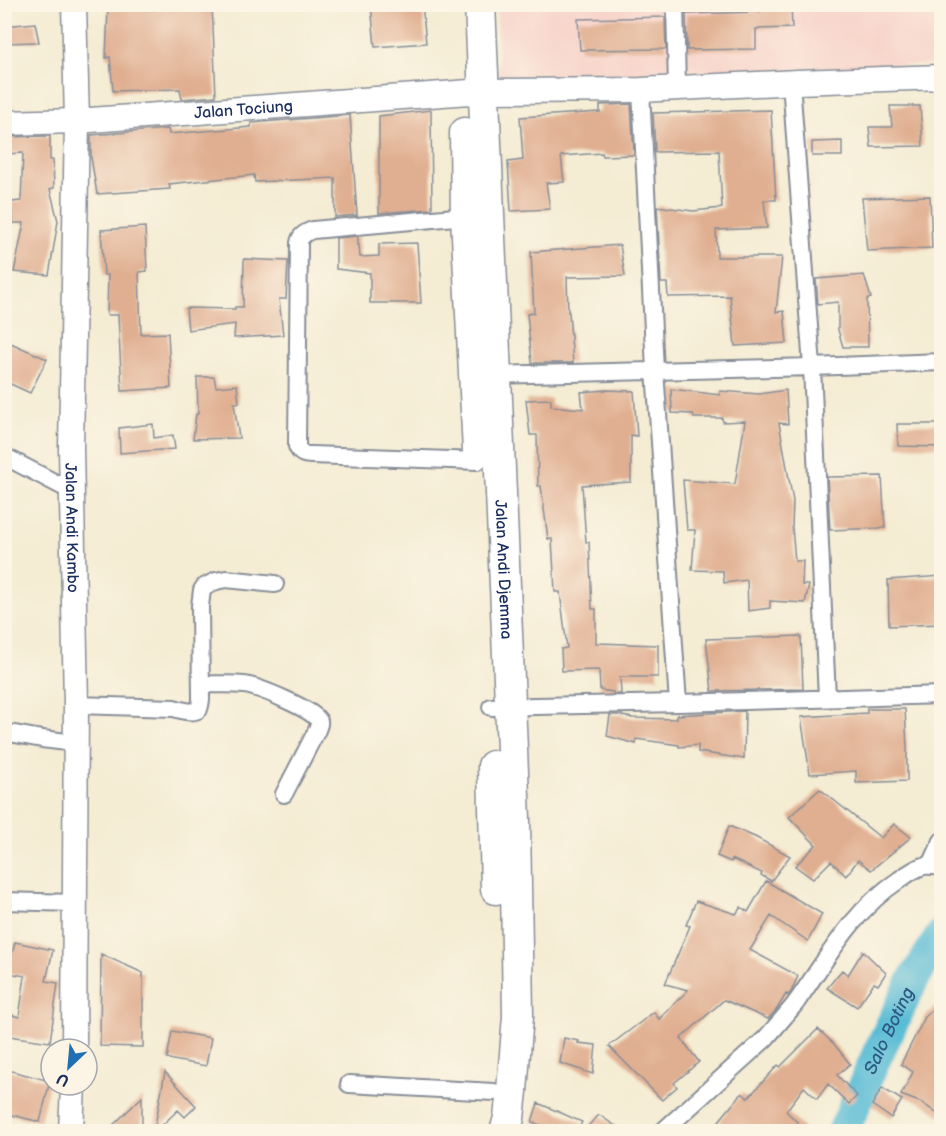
<svg xmlns="http://www.w3.org/2000/svg" width="946" height="1136" viewBox="0 0 946 1136" font-family="'Balsamiq Sans',sans-serif">
<rect width="100%" height="100%" fill="#fcf5e5"/>
<filter id="ink" filterUnits="userSpaceOnUse"><feTurbulence type="fractalNoise" baseFrequency=".0167" numOctaves="2"/><feDisplacementMap in="SourceGraphic" scale="12" xChannelSelector="R" yChannelSelector="G"/><feConvolveMatrix kernelMatrix="1 2 1 2 8 2 1 2 1" color-interpolation-filters="sRGB"/></filter>
<filter id="wash" filterUnits="userSpaceOnUse"><feTurbulence type="fractalNoise" baseFrequency=".008" numOctaves="4" result="noise"/><feDisplacementMap in="SourceGraphic" scale="24" xChannelSelector="R" yChannelSelector="G"/><feGaussianBlur stdDeviation="1.35" result="paint"/><feColorMatrix in="noise" values="0 0 0 0 0 0 0 0 0 0 0 0 0 0 0 0 0 1.4 0 .05"/><feComposite in="paint" operator="in"/></filter>
<g filter="url(#wash)">
<rect width="100%" height="100%" fill="#f4ecd3"/>
<path fill="#f7d1c8" d="M496,5H941V64L499,81Z"/>
<g fill="none" stroke-linecap="round" stroke-linejoin="round">
<path stroke="#57bbd5" stroke-width="32" id="s1" d="M843,1132L878,1053L914,978L942,934"/>
</g>
<g id="blocks">
<path fill="#e0ae90" d="M371,4H422L426,43L375,47Z
M759,4H791L792,28L756,29V49L687,50L686,14L759,12Z
M212,5L216,96L182,99L180,89L113,91L110,57L106,58L108,9L156,10V8Z
M665,17L666,49L580,50L578,19Z
M35,23L39,42L4,43V26Z
M631,104L634,155L603,156L602,153L561,156L564,182L546,183L550,209L511,211L508,162L523,160L520,117L600,112V105Z
M890,106H920L923,146L871,147L869,127H892Z
M431,110L432,209L379,213V116Z
M771,110L776,200H764L767,228L716,230L717,257H782L776,312L784,311L787,343L735,346L730,296L668,297L667,283H661L657,206L693,211L722,208L719,151L655,152L653,113Z
M350,115L357,215L335,217V178L255,182L254,175L169,184L170,189L97,194L91,157V135L168,129L169,134L251,127V123L262,122Z
M50,136V160H53L54,188L50,189L58,221L49,275L14,272L24,223H13L11,202L21,201L23,153L4,154V137Z
M842,141V156H812V142Z
M930,196L932,248L867,251L862,198Z
M145,227L147,271L139,272L141,334L168,333L171,388L122,391L118,315H107L108,275H104L101,230Z
M358,236V245H359L360,257L379,256V244L417,243L421,303H370V273L336,269V238Z
M620,245L625,276L567,277L568,312H569L573,363H532L527,314L534,313L531,252Z
M244,259L288,261L286,299H279L283,335L234,338L235,324L188,330L186,308L235,309V307H243Z
M864,275L871,298L867,299L868,347H843L838,330V302L818,304L816,279Z
M4,340L47,359L30,393L4,381Z
M197,377H214L216,387L237,385L239,403H234L239,438L193,439L196,414H198Z
M671,389L720,395V391L759,394L786,390L788,424L779,423L793,501L792,527L795,561H803L802,585H809L805,603L770,601V608L748,611L747,580L724,583L723,571L692,570L695,530H687L683,480L735,484L745,421L723,422L722,418H694L693,414L672,413Z
M607,390L634,391L637,436L631,435V482L582,485L586,542H589L592,609H596V643L658,645V677H620L621,694H613V692L600,690L599,670L562,671L561,649L567,648L560,592H555L552,539H548L541,486H538L537,435H530L526,400L551,399V406L583,409L581,392Z
M153,424L154,438L173,435L175,449L120,453L119,428Z
M897,424H942V447L898,446Z
M882,476L885,528L830,530L827,477Z
M942,576V624L889,626L888,580Z
M801,636L803,689L712,691L706,639Z
M867,709H905L907,747V781L856,783V771L810,774L801,717L867,713Z
M745,711L744,759L698,752V745L679,747V745L636,739V744L607,736L610,715H622V716L633,718L677,719V715Z
M820,789L881,838L894,824L911,837L871,870L858,860L846,876L831,861L813,879L795,866L816,845L789,817Z
M729,826L755,837L790,856L771,881L761,875L762,873L732,859L731,862L717,856Z
M766,881L822,914L808,941L771,916L750,950L798,976L791,992L788,995L786,994L777,1009L768,1019L724,1000L681,1038L699,1062L674,1083L677,1087L662,1100L609,1046L654,1012L659,1019L688,990L665,984L690,926L686,925L696,901L736,914L741,907L748,912Z
M15,942L53,950L46,981L58,983L50,1042L9,1036L12,1015L19,1017L25,976L8,973Z
M863,951L886,973L878,985L874,983L857,1007L827,988L842,970L848,975Z
M101,954L143,973V1047L100,1046Z
M942,1000V1117L922,1103L901,1095L913,1072L901,1064L925,1017Z
M818,1029L834,1044L850,1064L837,1075L857,1096L849,1104L828,1084L817,1099L804,1087L786,1111L806,1131H732L719,1121L742,1093L748,1098L778,1065L780,1067Z
M172,1031L211,1038L206,1066L167,1059Z
M564,1038L579,1041L578,1043L596,1045L593,1074L560,1063Z
M4,1069L50,1081L40,1122L4,1113Z
M165,1072L196,1106L185,1117L178,1110L156,1131H154Z
M882,1088L902,1100L891,1118L872,1105Z
M142,1097V1131H107Z
M538,1103L582,1122L577,1131H556L532,1122Z
M599,1115L623,1131H583Z"/>
</g>
</g>
<g filter="url(#ink)">
<use href="#blocks" fill-opacity="0" stroke="#888e98" stroke-width="1.5"/>
<g fill="none" stroke-linecap="round" stroke-linejoin="round">
<g stroke="#888e98" stroke-width="20">
<path id="street" d="M675,4L677,88
M791,82L812,367L827,698
M641,90L655,370L678,703
M466,216L313,230C306,232 300,235 299,243L297,446C300,454 304,455 312,455L478,461
M495,375L812,367L942,362
M4,456L71,491
M201,684C215,684 230,684 244,685C256,686 315,710 319,721C320,724 318,727 317,730L284,794
M76,705L174,708C180,710 194,714 199,709C200,707 201,700 201,699L200,606L202,590L204,587L216,581L226,579L275,584
M491,707L678,703L942,695
M4,732L42,739L75,743
M931,865L942,841
M4,901L74,903
M349,1084L494,1092
M662,1132L765,1039C775,1028 785,1016 795,1004C827,959 852,911 899,880C906,875 914,869 923,866C929,865 935,866 942,867"/>
</g>
<g stroke="#888e98" stroke-width="27">
<g id="secondary">
<path id="s2" d="M74,4L77,121L71,448L76,705L74,1049"/>
<path id="s3" d="M4,123L77,121L483,91L641,90L797,82L942,77"/>
<path d="M71,1132L73,1085"/>
</g>
</g>
<g stroke="#888e98" stroke-width="33">
<g id="highway">
<path id="s4" d="M480,4L515,819L518,1016L512,1091L509,1118L505,1132"/>
<path d="M465,133L466,216L478,451"/>
<path d="M493,766L496,889"/>
</g>
</g>
<use href="#street" stroke="#fff" stroke-width="16"/>
<use href="#secondary" stroke="#fff" stroke-width="24"/>
<use href="#highway" stroke="#fff" stroke-width="30"/>
</g>
</g>
<g text-anchor="middle" stroke-width="4.5" stroke-linejoin="round" paint-order="stroke">
<g font-size="16" fill="#1b2f5e" stroke="#fcf5e5">
<text dy="6" stroke="none"><textPath href="#s3" startOffset="240">Jalan Tociung</textPath></text>
<text dy="6" stroke="none"><textPath href="#s2" startOffset="524">Jalan Andi Kambo</textPath></text>
<text dy="6" stroke="none"><textPath href="#s4" startOffset="566">Jalan Andi Djemma</textPath></text>
</g>
<g font-size="18" font-style="italic" fill="#2d5982" stroke="#fcf5e5">
<text dy="6" stroke="none"><textPath href="#s1" startOffset="111">Salo Boting</textPath></text>
</g>
</g>
<rect width="946" height="1136" fill="none" stroke="#fcf5e5" stroke-width="24"/>
<g transform="translate(69 1067) rotate(206)"><circle r="28" fill="#fcf5e5" stroke="#a2a6af" stroke-width="1.5"/>
<path d="M0-4.5L10 22L0 15L-10 22Z" fill="#1f6fb2"/>
<text y="-9" font-size="16" font-weight="bold" text-anchor="middle" fill="#1b2f5e">U</text>
</g>
</svg>
